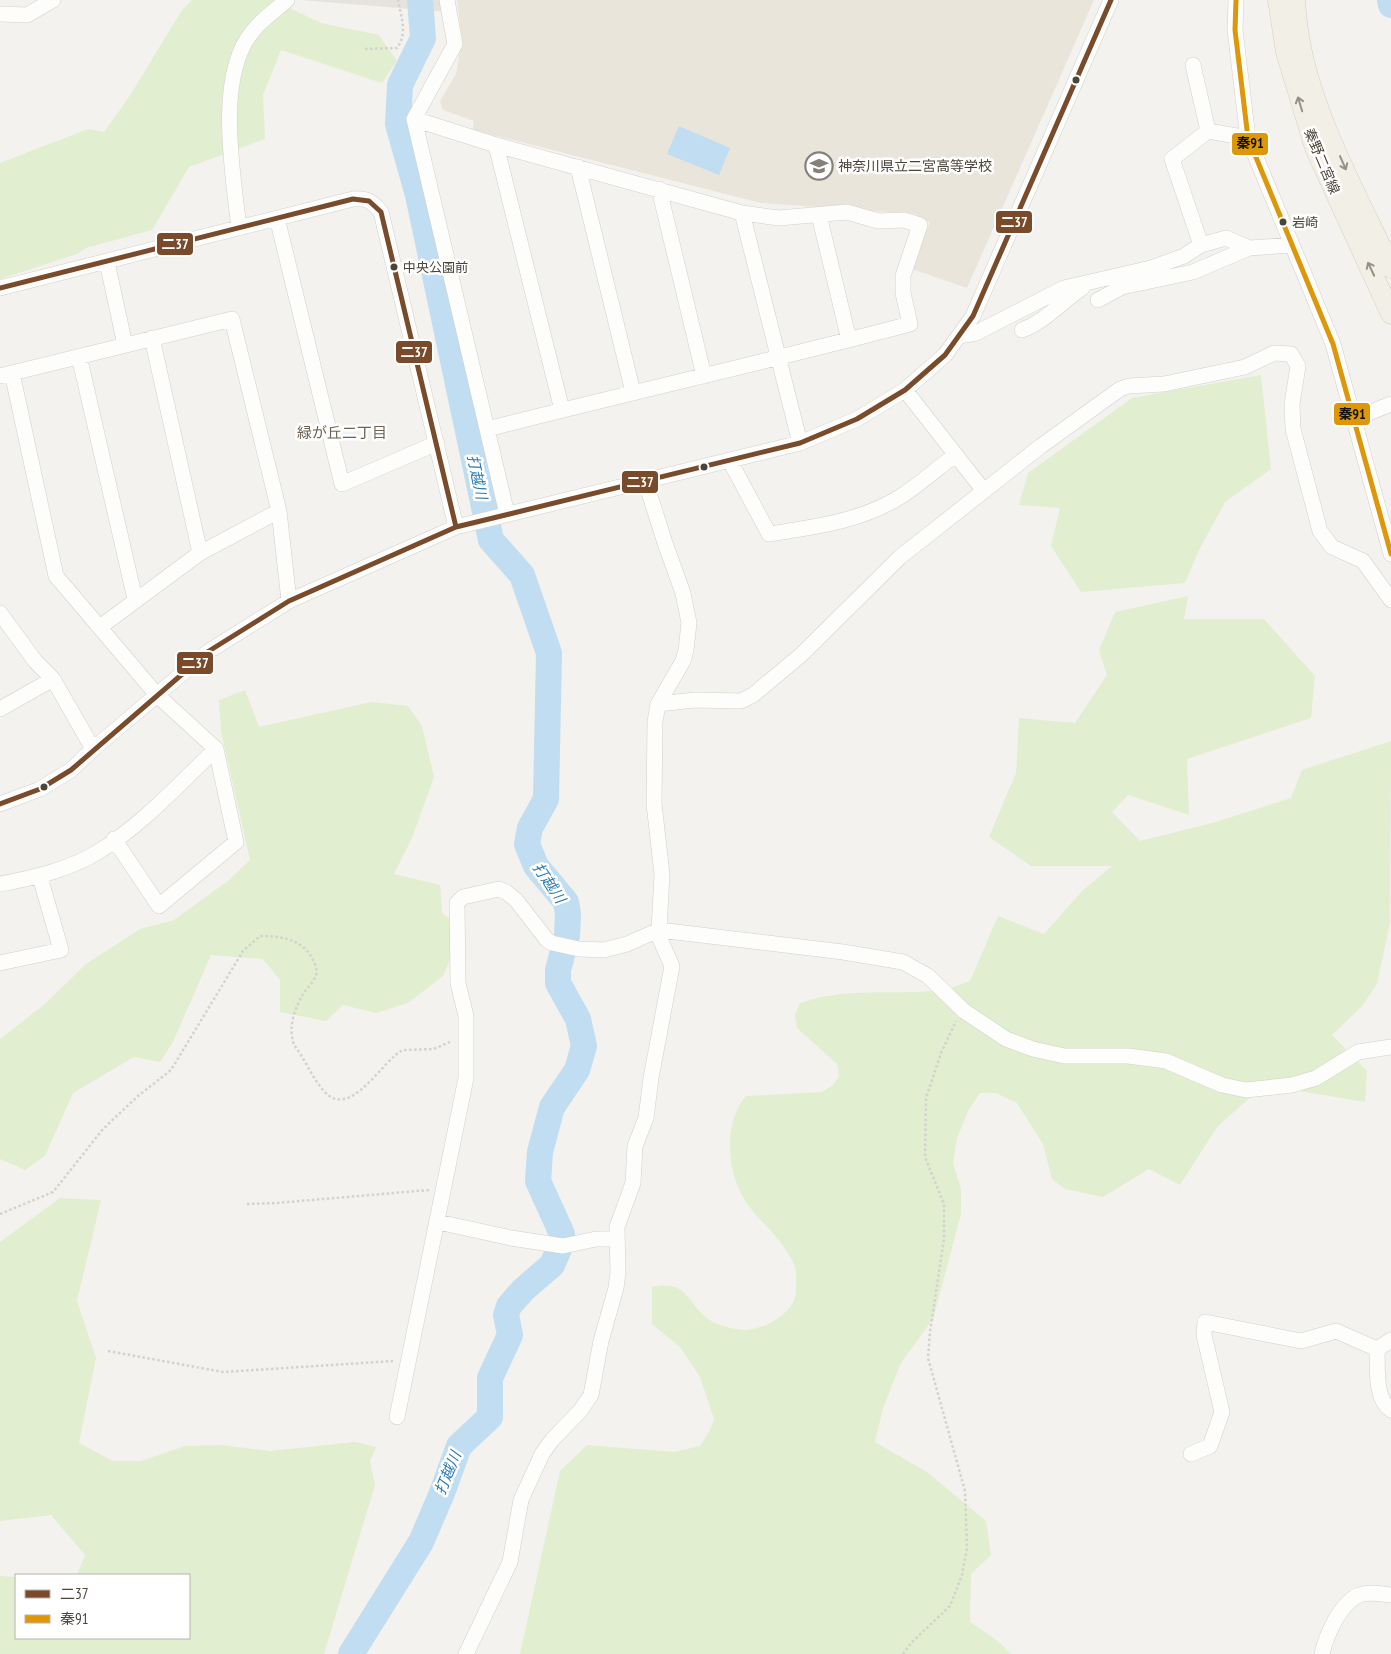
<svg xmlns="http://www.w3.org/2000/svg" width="1391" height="1654" viewBox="0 0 1391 1654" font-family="'PT Sans Narrow','Noto Sans JP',sans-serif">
<rect width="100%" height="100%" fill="#f4f2ee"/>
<path fill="#e6e2de" d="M301,0H448L449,12Z"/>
<path fill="#eae5da" d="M457,0H1094L967,288L912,269L930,222L917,220L916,214L761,203L473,130L474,121L443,110L440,101L456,74L462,39Z"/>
<path fill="#e1eecf" d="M192,0H273L321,23L379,35L397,61L382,83L281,50L263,95L265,139L189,167L152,230L86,248L77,254L0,279V163L88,129L104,132L129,97L182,10Z
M1261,375L1271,469L1225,502L1199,550L1185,583L1081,592L1051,546L1060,508L1019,505L1028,473L1132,398Z
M1188,596L1184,619H1264L1315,676L1311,718L1187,759L1189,815L1128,795L1112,812L1140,841L1216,822L1291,798L1302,770L1391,741L1390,923L1377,984L1362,1006L1332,1035L1367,1071L1365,1102L1264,1085L1217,1127L1180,1185L1149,1169L1103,1197L1065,1189L1052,1179L1043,1144L1017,1103L996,1093H980L968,1111L957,1138L953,1163L961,1189V1214L933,1319L901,1363L883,1408L875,1442L927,1472L986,1521L991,1555L971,1574L970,1622L998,1641L1011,1654H520L560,1471L587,1445L674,1452L700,1446L709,1432L714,1419L700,1377L680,1347L652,1324V1287C661,1285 673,1284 681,1290C694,1300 696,1313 713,1322C720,1326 737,1330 746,1330C766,1329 795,1313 796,1291C797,1270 797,1266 785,1249C775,1233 762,1223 751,1209C727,1180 721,1125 746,1096L821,1092L832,1086L839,1077L837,1064L797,1028L795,1016L799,1004C843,986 894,996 941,990C950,989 961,984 970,981L998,916L1044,934L1082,891L1112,866H1031L989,837L1016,773L1019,718L1075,723L1107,675L1099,650L1115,612Z
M245,690L259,727L372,702L408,706L422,726L434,777L412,838L394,874L440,885L442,913L450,919L454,949L443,976L408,1003L376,1013L343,1005L326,1021L280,1012V980L263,959L211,955L173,1042L160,1062L134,1057L73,1093L45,1156L25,1170L0,1159V1039L45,1004L86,964L140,929L174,920L229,880L250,860L221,731L219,700Z
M60,1198L101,1200L77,1301L96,1358L79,1443L113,1461H141L185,1446L220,1445L270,1451L355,1442L376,1447L370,1461L375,1485L324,1654H0V1576L16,1577V1638H189V1575H77L85,1555L51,1515L0,1521V1242Z"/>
<path fill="#c0ddf1" d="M679,126L730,148L719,175L667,154Z"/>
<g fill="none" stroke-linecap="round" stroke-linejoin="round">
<path stroke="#c0ddf1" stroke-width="26" d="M1390,0L1391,5
M351,1654L421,1542L442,1493L459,1446L490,1417V1378L510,1335L506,1315L509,1306L523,1290L552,1265L559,1249L562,1234L538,1181L540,1152L552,1107L577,1070L584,1046L578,1019L558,983V970L567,936L568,914L566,902L536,866L527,844L530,828L546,799L549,653L522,575L491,540L418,195L398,124L400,85L423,38L420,0"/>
<g stroke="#d2d0cb" stroke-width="16">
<path id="minor" d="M447,0L455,44L414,119L507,514
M1236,0L1235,30L1248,138L1333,344L1391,554
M0,14L27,15L53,0
M1193,65L1208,131L1172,159L1201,245
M414,119L496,145L742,213L800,443
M1208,131L1248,138
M496,145L562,410
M578,167L633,392
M659,189L704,376
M819,215L849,340
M277,218L342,484L437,443
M239,228C233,174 215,75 253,31C262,19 276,10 287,0
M107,262L125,345
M0,288L353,199C367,198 372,201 381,212L456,527
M1098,300L1122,287L1193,272L1249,248L1292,245
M1022,330C1046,321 1061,302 1082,288
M959,336L976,333L1064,288L1151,268L1184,256L1201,245L1226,238L1249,248
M152,338L200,553
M79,356L135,599
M12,373L56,576L157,695L216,749L236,842L159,906L114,839
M0,376L232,319L279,511L289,601
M905,390L984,491
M1354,419L1391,404
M487,429C628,393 770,361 910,324L903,293V276L920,225L904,220L878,221L847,212L779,218L742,213
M730,461L769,534C816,527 863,521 903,495C921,483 938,468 955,455
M0,613L35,661L53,679L93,749
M100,627L200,553L279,511
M658,704L695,700L741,701L753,695L801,655L900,557L1041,446L1120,389L1129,386L1164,384L1245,367L1274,353L1291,354L1298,366L1292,404L1293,429L1320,531L1332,547L1363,561L1391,600
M0,709L53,679
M0,804L40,789L71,770L93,749L209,651L289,601L456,527L800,443L857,419L905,390L945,355L973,316L1111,0
M0,884C33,878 68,870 98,852C142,825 179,784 216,749
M0,963L61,950L40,877
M438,1222L511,1238L563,1246L596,1239H617
M1377,1349C1378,1367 1374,1399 1391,1410
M397,1417L466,1078V1016L458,983L457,903L463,897L499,889L506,892L516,900L547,940L552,943L579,949L604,950L627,944L659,930L843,952L903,962L928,976L964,1011L1006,1039L1033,1049L1064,1056H1128L1166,1061L1222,1085L1246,1090L1292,1085L1316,1078L1358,1052L1391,1047
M1191,1454L1210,1446L1222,1412L1204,1335L1205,1322L1301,1341L1336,1331L1377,1349L1391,1340
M466,1654L510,1562L521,1500L542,1454L552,1440L580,1411L591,1395L601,1341L616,1288L618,1272L617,1227L633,1183L635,1146L646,1118L651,1078L672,966L660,939L659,930L662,874L654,804L655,722L658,704L683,661L686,650L689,623L683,593L665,543L645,480
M1322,1654C1326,1636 1340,1603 1359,1595C1369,1591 1381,1594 1391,1595"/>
</g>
<g stroke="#d6cebb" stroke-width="21">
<path id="major" d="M1278,0L1286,52L1315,148L1391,314
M1295,0C1296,14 1297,28 1300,42C1313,117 1359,199 1391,268"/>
</g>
<path stroke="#d3d2cc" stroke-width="2.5" stroke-dasharray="2.5 2.5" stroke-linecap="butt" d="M365,49L397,48C408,33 401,17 398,0
M247,1204L276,1203L429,1190
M0,1214L53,1192L103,1129L138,1096L171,1070L243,951L260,936C281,936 303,939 313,960C315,964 318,970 316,975C314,982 307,988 303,994C294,1010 288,1027 294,1045C305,1059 312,1078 324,1091C350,1122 383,1059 403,1050L434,1049L452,1041
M108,1351L223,1372L393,1361
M903,1654L911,1643L950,1606L962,1575L967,1548L965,1491L928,1358L930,1332L944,1239V1204L925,1157L926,1098L941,1053L956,1021"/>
<use href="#minor" stroke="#fdfdfc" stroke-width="15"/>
<use href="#major" stroke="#f2efe6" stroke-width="20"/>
<g stroke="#fff" stroke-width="9">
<path id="bus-1" d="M0,288L353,199L369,201L381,212L456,527
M0,804L40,789L71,770L209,651L289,601L456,527L800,443L857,419L905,390L945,355L973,316L1111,0"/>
</g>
<g stroke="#fff" stroke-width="9">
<path id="bus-2" d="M1236,0L1235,30L1248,138L1333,344L1391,554"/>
</g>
<use href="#bus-1" stroke="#7a4b2a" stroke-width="5"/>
<use href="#bus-2" stroke="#dd9709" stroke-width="5"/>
</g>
<defs><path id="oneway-shaft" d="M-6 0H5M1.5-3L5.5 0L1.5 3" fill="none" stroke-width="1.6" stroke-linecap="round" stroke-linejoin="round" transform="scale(1.25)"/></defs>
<g stroke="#969187">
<use href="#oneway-shaft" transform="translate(1300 104) rotate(-107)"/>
<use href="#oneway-shaft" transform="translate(1343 163) rotate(66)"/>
<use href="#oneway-shaft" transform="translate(1371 269) rotate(-115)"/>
</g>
<defs>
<g id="school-ring" transform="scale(1.4375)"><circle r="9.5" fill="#fff" stroke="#868178" stroke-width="1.5"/><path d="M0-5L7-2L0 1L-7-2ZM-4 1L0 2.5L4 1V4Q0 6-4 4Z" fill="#868178"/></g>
</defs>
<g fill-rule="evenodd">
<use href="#school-ring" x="819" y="166"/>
</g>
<g fill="#4b4439" stroke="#fff" stroke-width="2">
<circle cx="1076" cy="80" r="4.5"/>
<circle cx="1283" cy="222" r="4.5"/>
<circle cx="394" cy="267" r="4.5"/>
<circle cx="704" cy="467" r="4.5"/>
<circle cx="44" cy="787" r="4.5"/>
</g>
<g text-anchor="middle" stroke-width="5" stroke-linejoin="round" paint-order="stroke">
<g font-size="13" fill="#4b4439" stroke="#fff" text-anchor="start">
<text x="1292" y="227">岩崎</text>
<text x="403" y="272">中央公園前</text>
</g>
<g font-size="14" fill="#4b4439" stroke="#fff">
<text transform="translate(1322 161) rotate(67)" y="5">秦野二宮線</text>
</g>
<g font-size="14" fill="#4b4439" stroke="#fff" text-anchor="start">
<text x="838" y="171">神奈川県立二宮高等学校</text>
</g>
<g font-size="15" fill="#6e6250" stroke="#fff">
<text x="342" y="438">緑が丘二丁目</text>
</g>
<g font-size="15" font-style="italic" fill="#2e7ab2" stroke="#fff">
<text transform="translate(477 477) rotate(78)" y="5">打越川</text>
<text transform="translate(549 883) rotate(56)" y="5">打越川</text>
<text transform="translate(448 1473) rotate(-68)" y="5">打越川</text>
</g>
</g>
<g stroke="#fff" stroke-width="2">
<rect x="1231" y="132" width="38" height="24" rx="5" fill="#dd9709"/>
<rect x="995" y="210" width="38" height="24" rx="5" fill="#7a4b2a"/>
<rect x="156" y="232" width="38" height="24" rx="5" fill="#7a4b2a"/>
<rect x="395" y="340" width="38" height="24" rx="5" fill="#7a4b2a"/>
<rect x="1333" y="402" width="38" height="24" rx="5" fill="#dd9709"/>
<rect x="621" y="470" width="38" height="24" rx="5" fill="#7a4b2a"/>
<rect x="176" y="651" width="38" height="24" rx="5" fill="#7a4b2a"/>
</g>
<g font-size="14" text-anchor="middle" font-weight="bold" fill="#fff">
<text x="1014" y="227">二37</text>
<text x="175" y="249">二37</text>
<text x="414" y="357">二37</text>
<text x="640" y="487">二37</text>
<text x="195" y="668">二37</text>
</g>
<g font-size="14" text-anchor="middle" font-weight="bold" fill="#111">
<text x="1250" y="148">秦91</text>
<text x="1352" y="419">秦91</text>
</g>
<rect x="15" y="1574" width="175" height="65" fill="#ffffff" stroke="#b7b4b0"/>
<rect x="25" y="1590" width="25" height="8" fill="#7a4b2a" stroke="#b7b4b0"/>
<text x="60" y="1599" font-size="15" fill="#4b4439">二37</text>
<rect x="25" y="1615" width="25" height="8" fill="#dd9709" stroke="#b7b4b0"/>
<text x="60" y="1624" font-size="15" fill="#4b4439">秦91</text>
</svg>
